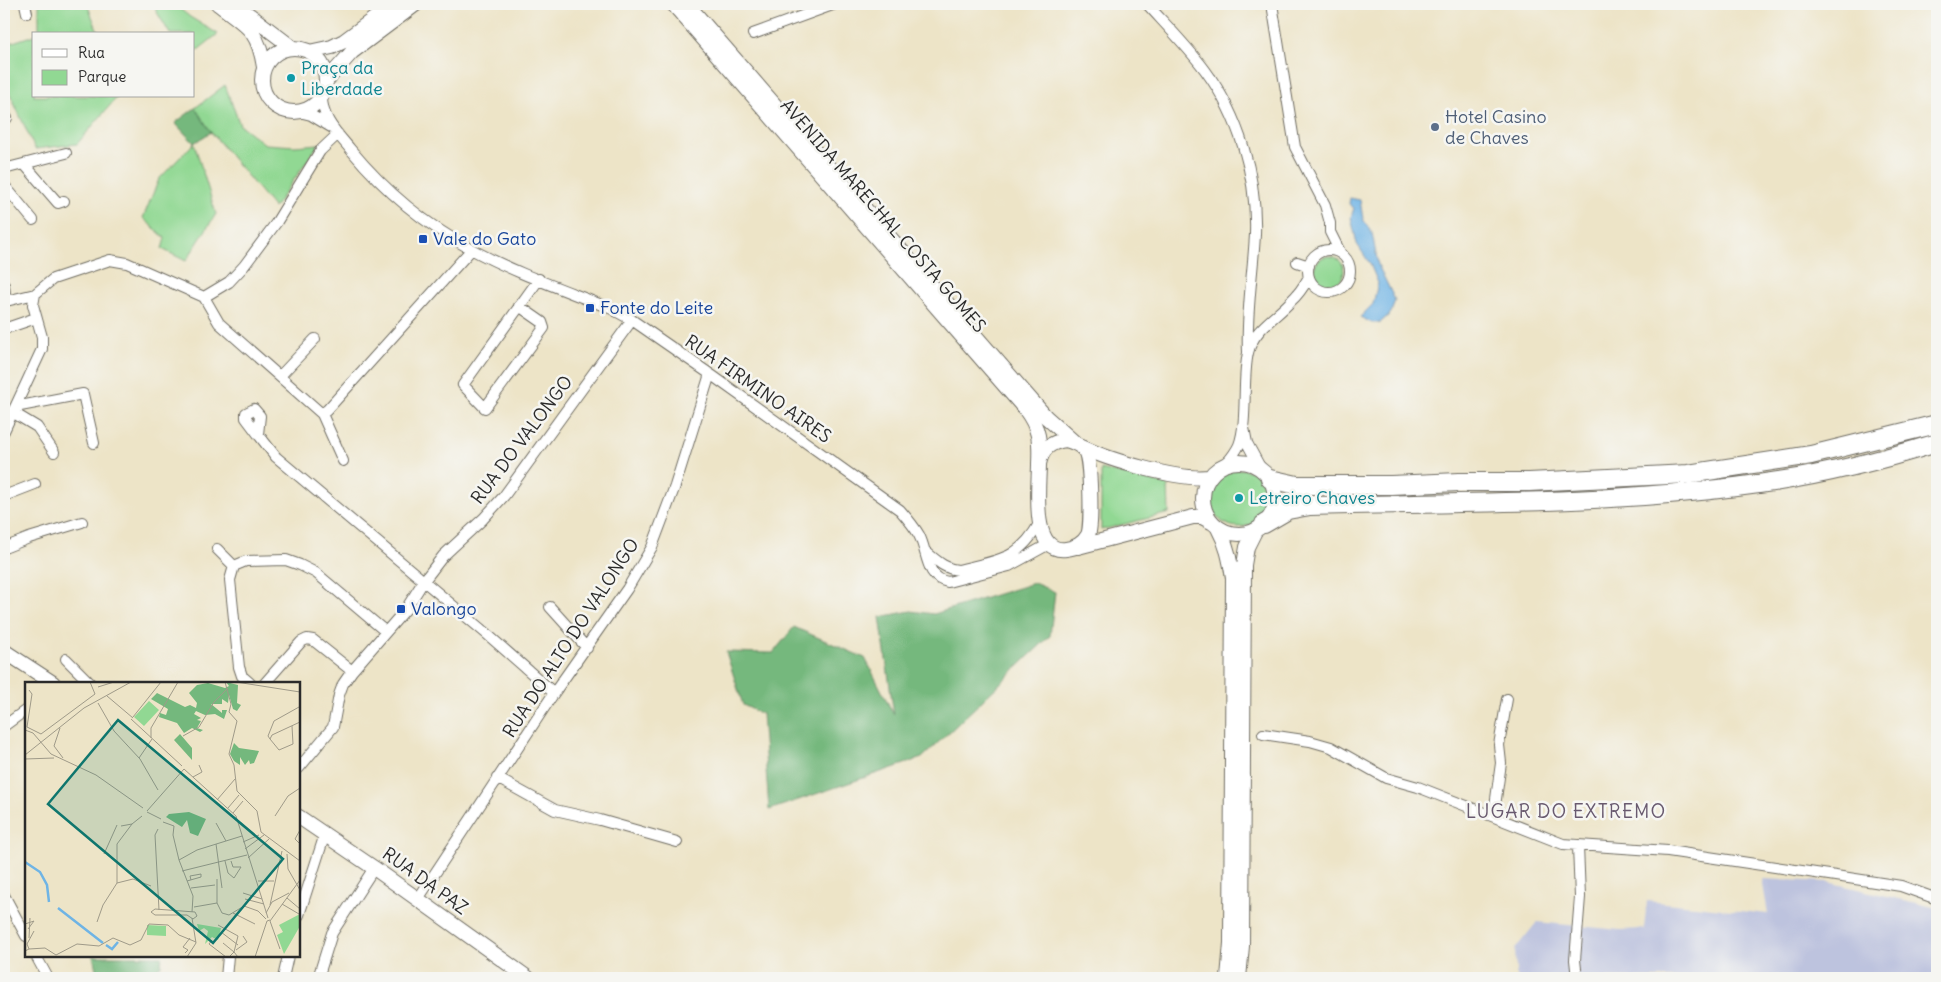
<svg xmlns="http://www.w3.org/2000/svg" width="1941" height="982" viewBox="0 0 1941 982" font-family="Delius,sans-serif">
<rect width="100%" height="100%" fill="#f6f6f2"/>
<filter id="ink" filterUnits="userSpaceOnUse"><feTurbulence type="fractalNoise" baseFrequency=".02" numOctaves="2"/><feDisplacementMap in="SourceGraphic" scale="10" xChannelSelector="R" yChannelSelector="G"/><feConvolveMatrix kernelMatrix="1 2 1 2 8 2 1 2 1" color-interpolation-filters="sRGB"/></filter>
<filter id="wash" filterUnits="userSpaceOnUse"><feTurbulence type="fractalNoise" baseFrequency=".0096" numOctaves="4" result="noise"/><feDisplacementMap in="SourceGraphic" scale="20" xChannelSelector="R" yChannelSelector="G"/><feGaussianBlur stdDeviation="1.12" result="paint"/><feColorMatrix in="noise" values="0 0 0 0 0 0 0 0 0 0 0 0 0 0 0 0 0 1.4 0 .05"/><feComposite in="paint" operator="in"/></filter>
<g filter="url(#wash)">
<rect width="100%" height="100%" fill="#ede4c7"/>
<path fill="#bdc3de" d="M1762,879L1828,882L1937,908V978H1518L1516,973L1515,949L1537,922L1620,930L1644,929L1647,901L1768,914Z"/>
<path fill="#91d893" stroke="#5e825f" d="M39,4H87L99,34H39Z
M162,4H174L190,17L218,34L194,53V34H170L155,9Z
M34,35V96H118L77,144L35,149L4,81V45Z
M225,85L240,125L265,144L295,146L319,144L274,208L211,132L195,108Z
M194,143L216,214L186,261L162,249L165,238L143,218L159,179Z
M1314 271a15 15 0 1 1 30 0a15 15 0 1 1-30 0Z
M1210 498a29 29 0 1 1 58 0a29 29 0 1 1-58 0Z
M1101,469L1168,485L1169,513L1101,530Z"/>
<path fill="#74b87d" stroke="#507254" d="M195,108L211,132L194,143L175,123Z
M1034,583L1055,592L1050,636L922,758L769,810L762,714L743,705L726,652L773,653L794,627L865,658L894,715L880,617L911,611L934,614Z
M93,956H162L161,966L141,978H98Z"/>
<path fill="#6fb4e5" stroke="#4d7088" d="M1350,198L1360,200L1363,219L1372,233L1378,265L1395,300L1391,313L1381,322L1372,323L1360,317L1373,304L1378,283L1370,264L1357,244L1351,217L1354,208L1349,204Z"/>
</g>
<g filter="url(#ink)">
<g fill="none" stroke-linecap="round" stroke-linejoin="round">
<g stroke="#6f6c62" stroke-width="12">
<path id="street" d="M25,4L27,13
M1147,4C1166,25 1187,46 1205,70C1239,116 1257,176 1255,234C1253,274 1246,312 1248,352
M1272,4L1295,147L1325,205L1330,223V232L1341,254
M753,34L835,4
M322,95C321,118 337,133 351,150C385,191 424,224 471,249C515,273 565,290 612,309L632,320L710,374L900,510C907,518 914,526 919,535C928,552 925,578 948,582L1009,566L1049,544
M299,112L311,115L331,127
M4,118H7
M25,165L58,203L64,201
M4,169L66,153
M4,185L33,220
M1308 271a21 21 0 1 1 42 0a21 21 0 1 1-42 0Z
M1297,262L1309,266
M4,285L6,301L35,294
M204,297L219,323L322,414L343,461
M204,297L229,282L244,266L276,223L320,151L338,134
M519,306L542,322L544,328L485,408L463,385L539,279
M4,329L36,318
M280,376L315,339
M15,407L83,394L94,443
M254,409L260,416L258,434L246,418V413Z
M12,412L37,427L54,452
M322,414L327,410L471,250
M1244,428L1247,443L1260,467
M4,431L42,349V337L33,305L35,294L53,279L110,260L127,263L204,297
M258,434L276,457L488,635L554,693
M1226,464C1231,458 1236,452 1239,445C1248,421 1242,380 1248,353C1253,329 1276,318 1291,301C1299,294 1304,286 1309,277
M4,496L35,484
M4,548L29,538L82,522
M217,549L234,566
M926,552C936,560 945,569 958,570C997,560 1019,561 1040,522
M234,566L246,561L286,560L300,565L316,573L386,632
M234,566L230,580L239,667L242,676L250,683
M550,607L587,648
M66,659L90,683
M265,683L301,642L307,639L313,640L352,671
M4,726L26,710
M1263,734L1310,741L1331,747L1386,778L1418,787L1563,844L1668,851L1829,875L1901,886L1937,899
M299,768L333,727L339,695L343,684L352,671L406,609L423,582L443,556L483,519L504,496L632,320
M497,778L555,810L600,820L677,842
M1499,819L1495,806L1501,763L1499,745L1507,699
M4,895L26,936
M418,899L554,693L627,589L652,547L675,486L710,374
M299,915L325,834
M36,956L48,978
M226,978L228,956
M283,978L288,956
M318,978L332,933L374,868
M1577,978L1575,960L1580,897L1578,846"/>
</g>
<g stroke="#6f6c62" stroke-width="16">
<path id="secondary" d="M218,4C247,26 258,29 264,67
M235,4L293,48
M673,4L1025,409C1040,429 1040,441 1039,464
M687,4L1046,417L1074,442
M262 80a32 32 0 1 1 64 0a32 32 0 1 1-64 0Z
M309,52L332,47L344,41L394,4
M326,81L352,52L416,4
M1066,440C1073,442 1081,445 1085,451C1091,460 1092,526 1088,535C1083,544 1075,548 1066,549C1030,554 1039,486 1039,464C1042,449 1050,442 1066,440Z
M1082,447C1109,460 1180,481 1209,477
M1203 498a36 36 0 1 1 72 0a36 36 0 1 1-72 0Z
M1218,528C1227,544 1230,560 1233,578L1231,943L1228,978
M1078,547L1193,517H1202L1211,522
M4,651L53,683
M299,817L374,868L528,978
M1239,978L1242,946L1244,565L1247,547L1255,531"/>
</g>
<g stroke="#6f6c62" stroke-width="20">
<path id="highway" d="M1270,479L1297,485H1391L1459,482H1529L1688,474L1811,455L1937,424
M1264,524L1288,510L1310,506C1467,502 1624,505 1779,481C1833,473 1885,459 1937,443"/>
</g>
<use href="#street" stroke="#fff" stroke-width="10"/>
<use href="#secondary" stroke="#fff" stroke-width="14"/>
<use href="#highway" stroke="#fff" stroke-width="18"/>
</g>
</g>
<g fill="#0f9aa8" stroke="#f6f6f2" stroke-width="2">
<circle cx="291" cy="78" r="5"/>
<circle cx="1239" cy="498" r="5"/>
</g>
<circle fill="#5c6f8a" stroke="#f6f6f2" stroke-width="2" cx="1435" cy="127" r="5"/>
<g fill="#1a4fb4" stroke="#f6f6f2" stroke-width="2">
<rect x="418" y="234" width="10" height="10" rx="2.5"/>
<rect x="585" y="303" width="10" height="10" rx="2.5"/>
<rect x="396" y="604" width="10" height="10" rx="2.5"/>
</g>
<g text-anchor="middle" stroke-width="5" stroke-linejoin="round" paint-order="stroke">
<g font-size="18" fill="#0d838f" stroke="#f6f6f2" text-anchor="start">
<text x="301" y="74">Praça da<tspan x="301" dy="21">Liberdade</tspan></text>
<text x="1249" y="504">Letreiro Chaves</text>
</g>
<g font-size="18" fill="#4e5e75" stroke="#f6f6f2" text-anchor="start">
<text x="1445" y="123">Hotel Casino<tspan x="1445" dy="21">de Chaves</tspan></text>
</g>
<g font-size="18" fill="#2b2b2b" stroke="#f6f6f2">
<text transform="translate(883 216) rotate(49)" y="6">AVENIDA MARECHAL COSTA GOMES</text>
<text transform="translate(758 389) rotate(35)" y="6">RUA FIRMINO AIRES</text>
<text transform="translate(522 440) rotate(-53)" y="6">RUA DO VALONGO</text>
<text transform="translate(571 638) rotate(-57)" y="6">RUA DO ALTO DO VALONGO</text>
<text transform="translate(425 881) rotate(36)" y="6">RUA DA PAZ</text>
</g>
<g font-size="18" fill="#164399" stroke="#f6f6f2" text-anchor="start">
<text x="433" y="245">Vale do Gato</text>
<text x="600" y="314">Fonte do Leite</text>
<text x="411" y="615">Valongo</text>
</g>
<g font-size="19" letter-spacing="1" fill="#695a6f" stroke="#f6f6f2">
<text x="1566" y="818">LUGAR DO EXTREMO</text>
</g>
</g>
<g transform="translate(25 682)">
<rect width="275" height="275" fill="#ede4c7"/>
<path d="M124,19L134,28L119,44L109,35ZM275,232V244L259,272L252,253L258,250L254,243ZM172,242L196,246L193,258L187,255L180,262L183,249L179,246L174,249ZM122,243L141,244V254L122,253Z" fill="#91d893"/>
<path d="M201,0L213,3L212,21L216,23L212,29L208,27L204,13L203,21L197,17V22H186L197,31V28H202L199,37L190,32L180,33L171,29L169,32L176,36L172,38L176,39L172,46L178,48L175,50L167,46L159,51L152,41L134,35L135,31L141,33L143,27L126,17L132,11L160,25L165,23L171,26L172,21L164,11L172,3L183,1L200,6L204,4ZM155,52L167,66V78L149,58ZM209,61L214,66L234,69L229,81L225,82L224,78L220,83L215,75V83L209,79L205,72ZM164,130L181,137L173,154L165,151L162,138L157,145L141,135L144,132Z" fill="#74b87d"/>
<path fill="none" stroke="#6fb4e5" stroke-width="2.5" d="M0,180L15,190L22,203L24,220M33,226L78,261M81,263L87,267L93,260"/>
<path fill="none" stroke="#9f9a89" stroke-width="1" d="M200,0L206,22L204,30L212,39L204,72L209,83L212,109L232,129L236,150L275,179M211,0L275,10M73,5L89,0M4,8L7,12L2,45L16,52L70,12L65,0M82,14L108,36M73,21L89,49L115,77L133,108M274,25L249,39L243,54L245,57L247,53L275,40M108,35L136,0M106,37L157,84M35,46L29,64L38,76M0,48L8,51L26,72L71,93L118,126M158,54L174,45L189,20L203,6M126,56V46L153,0M245,57L254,68L268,62L267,44M0,73L59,26L106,0M114,76L127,57M0,77L29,76M159,87L211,134L243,236M168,95L177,90L174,83M192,118L210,97M203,126L214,113M122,129L159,87M122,130L136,137M208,131L218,119M250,134L263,114L275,106M138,140L149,144L148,153L154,178L168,214L167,230M191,141L201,159M107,142L92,162V201L108,197L126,204M96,144L107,142L117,134M133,147L130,153L134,228M275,148L270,157L275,162M218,160L234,153M191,162L197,206M220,167L239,153M79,172L92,143M262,172L263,187L275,208M223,176L244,157M154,178L172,168L217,154M200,179L203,191L209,196M206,179L208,185H216L209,196M157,189L222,173M192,197V221M162,199L176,195V192L165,194L166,198M233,199H249M166,206L190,203M218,211L237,217M262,216L275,227M220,217L239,222M192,221L197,231L204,233L219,224L233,229L241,237M257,222L274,232M245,223L257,169M169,225L192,221M130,227L170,230L172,234L168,237L162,233H130L126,230ZM208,231L230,242M241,231L247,220L264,211M245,239L255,267M245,239L275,198M72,240L78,223L92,201M0,242L9,239L3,247M193,243L213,254L209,270L213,275M196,250L213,263M4,256L5,236M187,258L184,262L201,275M198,261L209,270L204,275M4,267L20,266L31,273L52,262L74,264L88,256L105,263L116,258L124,242L143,243L154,253L171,260M211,268L222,260L218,254M0,269L4,267L2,262L9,249M160,271L163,268L158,265L165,256M162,275L171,261L167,236M230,275L242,239L245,238"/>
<path fill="#0f766e" fill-opacity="0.15" stroke="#0f766e" stroke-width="2.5" d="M93,38L258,177L188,261L23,122Z"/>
<rect width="275" height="275" fill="none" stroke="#2b2b2b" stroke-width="2.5"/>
</g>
<rect width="1941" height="982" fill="none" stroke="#f6f6f2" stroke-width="20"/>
<rect x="32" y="32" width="162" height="65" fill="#f6f6f2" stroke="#a5a5a2"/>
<rect x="42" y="49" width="25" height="8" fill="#ffffff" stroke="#a5a5a2"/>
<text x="78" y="58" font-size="15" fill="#2b2b2b">Rua</text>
<rect x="42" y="70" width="25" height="15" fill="#91d893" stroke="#a5a5a2"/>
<text x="78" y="82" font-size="15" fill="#2b2b2b">Parque</text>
</svg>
